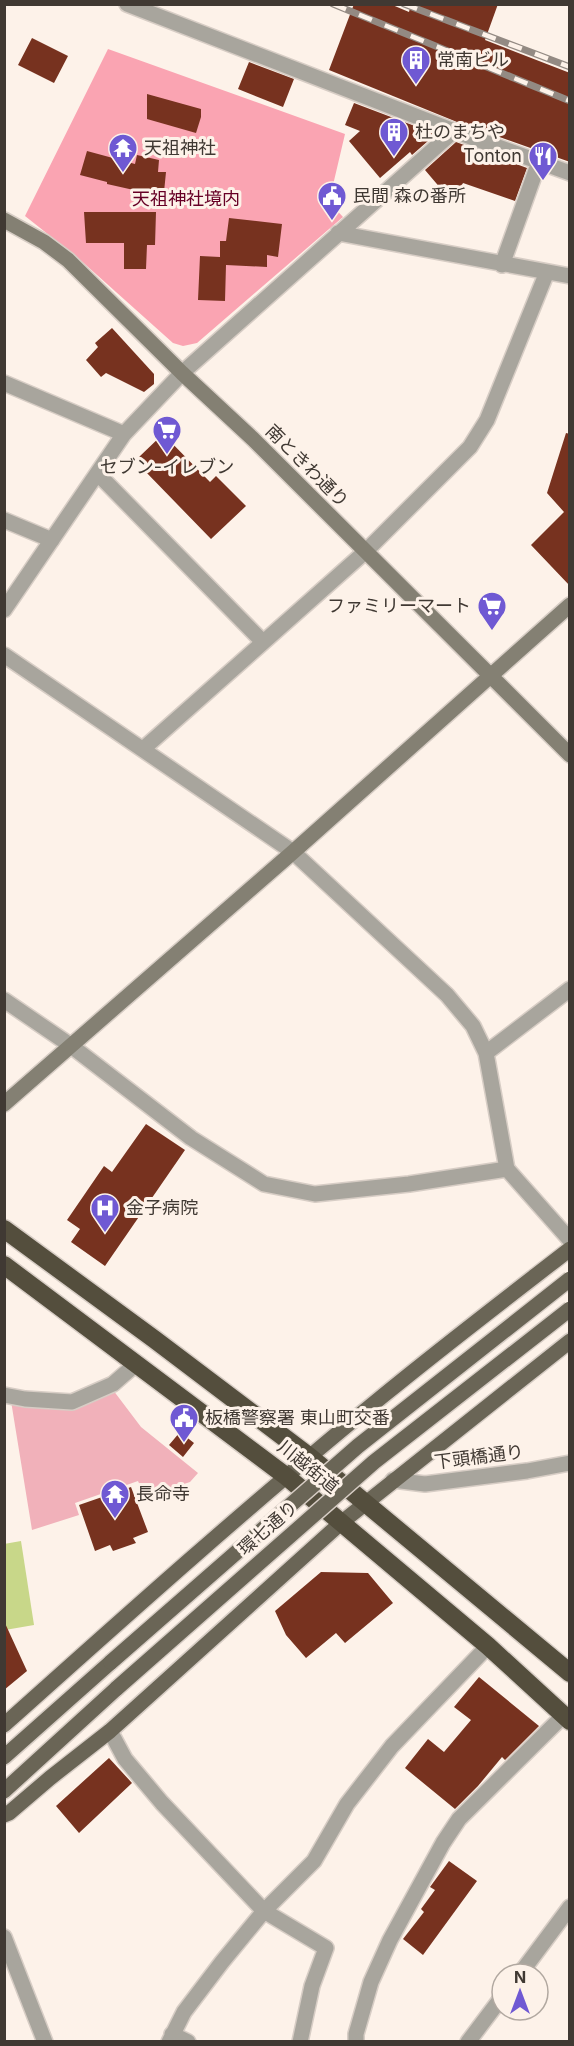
<svg xmlns="http://www.w3.org/2000/svg" width="574" height="2046" viewBox="0 0 574 2046" font-family="Inter,'Noto Sans JP',sans-serif">
<rect width="100%" height="100%" fill="#fdf2e9"/>
<path fill="#f1b1ba" d="M113,1390L141,1427L198,1473L190,1482L145,1497L138,1481L75,1503L79,1515L32,1530L11,1401Z"/>
<path fill="#faa4b2" d="M108,49L345,134L329,202L343,217L197,343L183,346L173,343L78,258L25,216Z"/>
<path fill="#c8d789" d="M21,1541L34,1625L5,1630L4,1544Z"/>
<path fill="#77321f" d="M354,4H390L409,12L411,4H498L485,40L570,73V162L457,122L329,70Z
M32,38L68,56L54,83L18,65Z
M249,62L294,79L283,107L238,89Z
M147,94L201,109V117L196,133L147,119Z
M354,103L436,134L412,155L410,152L380,178L349,141L360,131L345,125Z
M456,142L527,168L515,201L463,183L453,203L425,170Z
M87,151L135,164L137,155L159,160L158,172H166L164,192L156,191V195L107,184V182L80,175Z
M84,212H156L155,245H147L146,269H124V243H86Z
M229,218L282,224L278,257L267,255V267L226,265L225,301L198,300L200,256L220,257V241H226Z
M112,328L154,374V384L144,392L106,373L101,377L86,360L98,347L95,343Z
M566,433L570,434V586L531,545L564,512L547,493Z
M163,434L210,482L216,476L246,506L211,539L143,469L147,464L139,457Z
M146,1124L185,1150L105,1266L71,1242L80,1229L67,1220L104,1166L112,1172Z
M180,1432L194,1443L183,1457L169,1445Z
M131,1487L148,1532L133,1538L136,1543L113,1551L110,1545L95,1551L79,1505Z
M321,1572L368,1573L393,1603L345,1643L336,1633L306,1658L286,1635L275,1611Z
M4,1621L27,1671L4,1690Z
M479,1677L539,1726L505,1760L502,1757L478,1786L455,1809L405,1768L428,1739L444,1752L471,1720L454,1707Z
M109,1758L132,1783L79,1833L56,1806Z
M449,1861L477,1881L423,1955L403,1939L424,1912L421,1909L435,1890L430,1887Z"/>
<g fill="none" stroke-linecap="round" stroke-linejoin="round">
<g stroke="#d7cdc5" stroke-width="18">
<path id="street" d="M127,4L454,131L570,173
M338,233L570,276
M502,265L539,162
M4,383L124,434
M98,474L263,642
M4,520L52,540
M4,610L124,434L182,373L454,131
M4,655L293,852L447,995L473,1026L486,1053L507,1169L570,1240
M143,749L366,551L470,447L487,420L547,272
M4,1000L70,1045L191,1138L264,1184L315,1194L409,1184L507,1169
M486,1053L570,989
M4,1395L25,1399L72,1402L113,1384L136,1364
M393,1480L425,1484L527,1471L570,1463
M110,1731L125,1759L162,1803L264,1911L326,1948L312,1986L300,2042
M4,1937L45,2042
M520,1974L570,1907
M172,2034L188,2042
M169,2042L184,2012L222,1962L264,1911L314,1861L347,1804L392,1746L488,1646
M356,2042V2034L371,1982L390,1940L443,1843L459,1819L563,1716
M468,2042L502,1997"/>
</g>
<g stroke="#d7cdc5" stroke-width="18">
<path id="secondary" d="M4,220L44,242L68,260L182,373L253,439L570,755
M4,1104L293,852L570,605"/>
</g>
<g stroke="#d7cdc5" stroke-width="18">
<path id="primary" d="M4,1725C129,1613 254,1501 384,1395C445,1345 508,1297 570,1249
M4,1757L111,1662
M4,1791L117,1688
M4,1815L9,1813L50,1778L110,1731L342,1522L570,1341"/>
</g>
<g stroke="#d7cdc5" stroke-width="21">
<path id="highway" d="M4,1229L154,1339L310,1457L570,1673
M4,1265L287,1477L488,1646L570,1721"/>
</g>
<use href="#street" stroke="#a8a59d" stroke-width="15"/>
<use href="#secondary" stroke="#848073" stroke-width="15"/>
<use href="#primary" stroke="#6a6556" stroke-width="15"/>
<use href="#highway" stroke="#544e3d" stroke-width="18"/>
<g stroke="#938a83" stroke-width="7">
<path id="rail" d="M333,4L570,101
M404,4L570,67"/>
</g>
<use href="#rail" stroke="#fdf2e9" stroke-width="4.5" stroke-dasharray="14" stroke-linecap="butt"/>
<g stroke="#d7cdc5" stroke-width="18" stroke-linecap="butt">
<path id="primary-bridge" d="M111,1662L358,1446L570,1279
M117,1688L374,1462L570,1309"/>
</g>
<use href="#primary-bridge" stroke="#6a6556" stroke-width="15"/>
</g>
<defs>
<g id="building-pin" transform="scale(1.5)"><path d="M0 17L-7.5 6A9.5 9.5 0 1 1 7.5 6Z" fill="#6f59d3" stroke="#fdf2e9"/><path d="M-4-6H4V6H1V3H-1V6H-4ZM-2.5-4.3h1.7v1.8h-1.7ZM.8-4.3h1.7v1.8H.8ZM-2.5-1h1.7V.8h-1.7ZM.8-1h1.7V.8H.8Z" fill="#fff"/></g>
<g id="temple-pin" transform="scale(1.5)"><path d="M0 17L-7.5 6A9.5 9.5 0 1 1 7.5 6Z" fill="#6f59d3" stroke="#fdf2e9"/><path d="M0-6L5-2H3V0L6.5 2.5H4V6H1.5V3h-3V6H-4V2.5H-6.5L-3 0V-2H-5Z" fill="#fff"/></g>
<g id="restaurant-pin" transform="scale(1.5)"><path d="M0 17L-7.5 6A9.5 9.5 0 1 1 7.5 6Z" fill="#6f59d3" stroke="#fdf2e9"/><path d="M-5-6h1v4h1v-4h1v4h1v-4h1v5L-1.5 .5V6h-2V.5L-5-1ZM5-6V6H3V1.5H1.5Q1.5-4 5-6Z" fill="#fff"/></g>
<g id="civic-pin" transform="scale(1.5)"><path d="M0 17L-7.5 6A9.5 9.5 0 1 1 7.5 6Z" fill="#6f59d3" stroke="#fdf2e9"/><path d="M-.6-6.5H3V-4.5H.6V-3L4-1V1h2V6H-6V1h2V-1L-.6-3ZM-1.2 2.5V6h2.4V2.5Z" fill="#fff"/></g>
<g id="supermarket-pin" transform="scale(1.5)"><path d="M0 17L-7.5 6A9.5 9.5 0 1 1 7.5 6Z" fill="#6f59d3" stroke="#fdf2e9"/><path d="M-6-5.5h2.5l.6 2H6L4.5 2H-2.5L-4.4-4H-6ZM-1.5 3.2a1.3 1.3 0 1 0 .1 0ZM3 3.2a1.3 1.3 0 1 0 .1 0Z" fill="#fff"/></g>
<g id="hospital-pin" transform="scale(1.5)"><path d="M0 17L-7.5 6A9.5 9.5 0 1 1 7.5 6Z" fill="#6f59d3" stroke="#fdf2e9"/><path d="M-5-5h3v3.5h4V-5h3V5h-3V1.5h-4V5h-3Z" fill="#fff"/></g>
</defs>
<g fill-rule="evenodd">
<use href="#building-pin" x="416" y="60"/>
<use href="#building-pin" x="394" y="132"/>
<use href="#temple-pin" x="123" y="148"/>
<use href="#restaurant-pin" x="543" y="156"/>
<use href="#civic-pin" x="332" y="196"/>
<use href="#supermarket-pin" x="167" y="430"/>
<use href="#supermarket-pin" x="492" y="606"/>
<use href="#hospital-pin" x="105" y="1208"/>
<use href="#civic-pin" x="184" y="1418"/>
<use href="#temple-pin" x="115" y="1494"/>
</g>
<g text-anchor="middle" stroke-width="6" stroke-linejoin="round" paint-order="stroke">
<g font-size="18" fill="#403933" stroke="#fdf2e9" text-anchor="start">
<text x="437" y="66">常南ビル</text>
<text x="415" y="138">杜のまちや</text>
<text x="144" y="154">天祖神社</text>
<text x="522" y="162" text-anchor="end">Tonton</text>
<text x="353" y="202">民間 森の番所</text>
<text x="167" y="473" text-anchor="middle">セブン-イレブン</text>
<text x="471" y="612" text-anchor="end">ファミリーマート</text>
<text x="126" y="1214">金子病院</text>
<text x="205" y="1424">板橋警察署 東山町交番</text>
<text x="136" y="1500">長命寺</text>
</g>
<g font-size="18" fill="#670026" stroke="#fdf2e9">
<text x="186" y="205">天祖神社境内</text>
</g>
<g font-size="18" fill="#403933" stroke="#fdf2e9">
<text transform="translate(307 466) rotate(45)" y="6">南ときわ通り</text>
<text transform="translate(479 1457) rotate(-7)" y="6">下頭橋通り</text>
<text transform="translate(308 1467) rotate(39)" y="6">川越街道</text>
<text transform="translate(268 1528) rotate(-41)" y="6">環七通り</text>
</g>
</g>
<rect width="574" height="2046" fill="none" stroke="#403933" stroke-width="12"/>
<g transform="translate(520 1992)"><circle r="28" fill="#fdf2e9" stroke="#b1a8a0" stroke-width="1.5"/>
<path d="M0-4.5L10 22L0 15L-10 22Z" fill="#6f59d3"/>
<text y="-9" font-size="16" font-weight="bold" text-anchor="middle" fill="#403933">N</text>
</g>
</svg>
